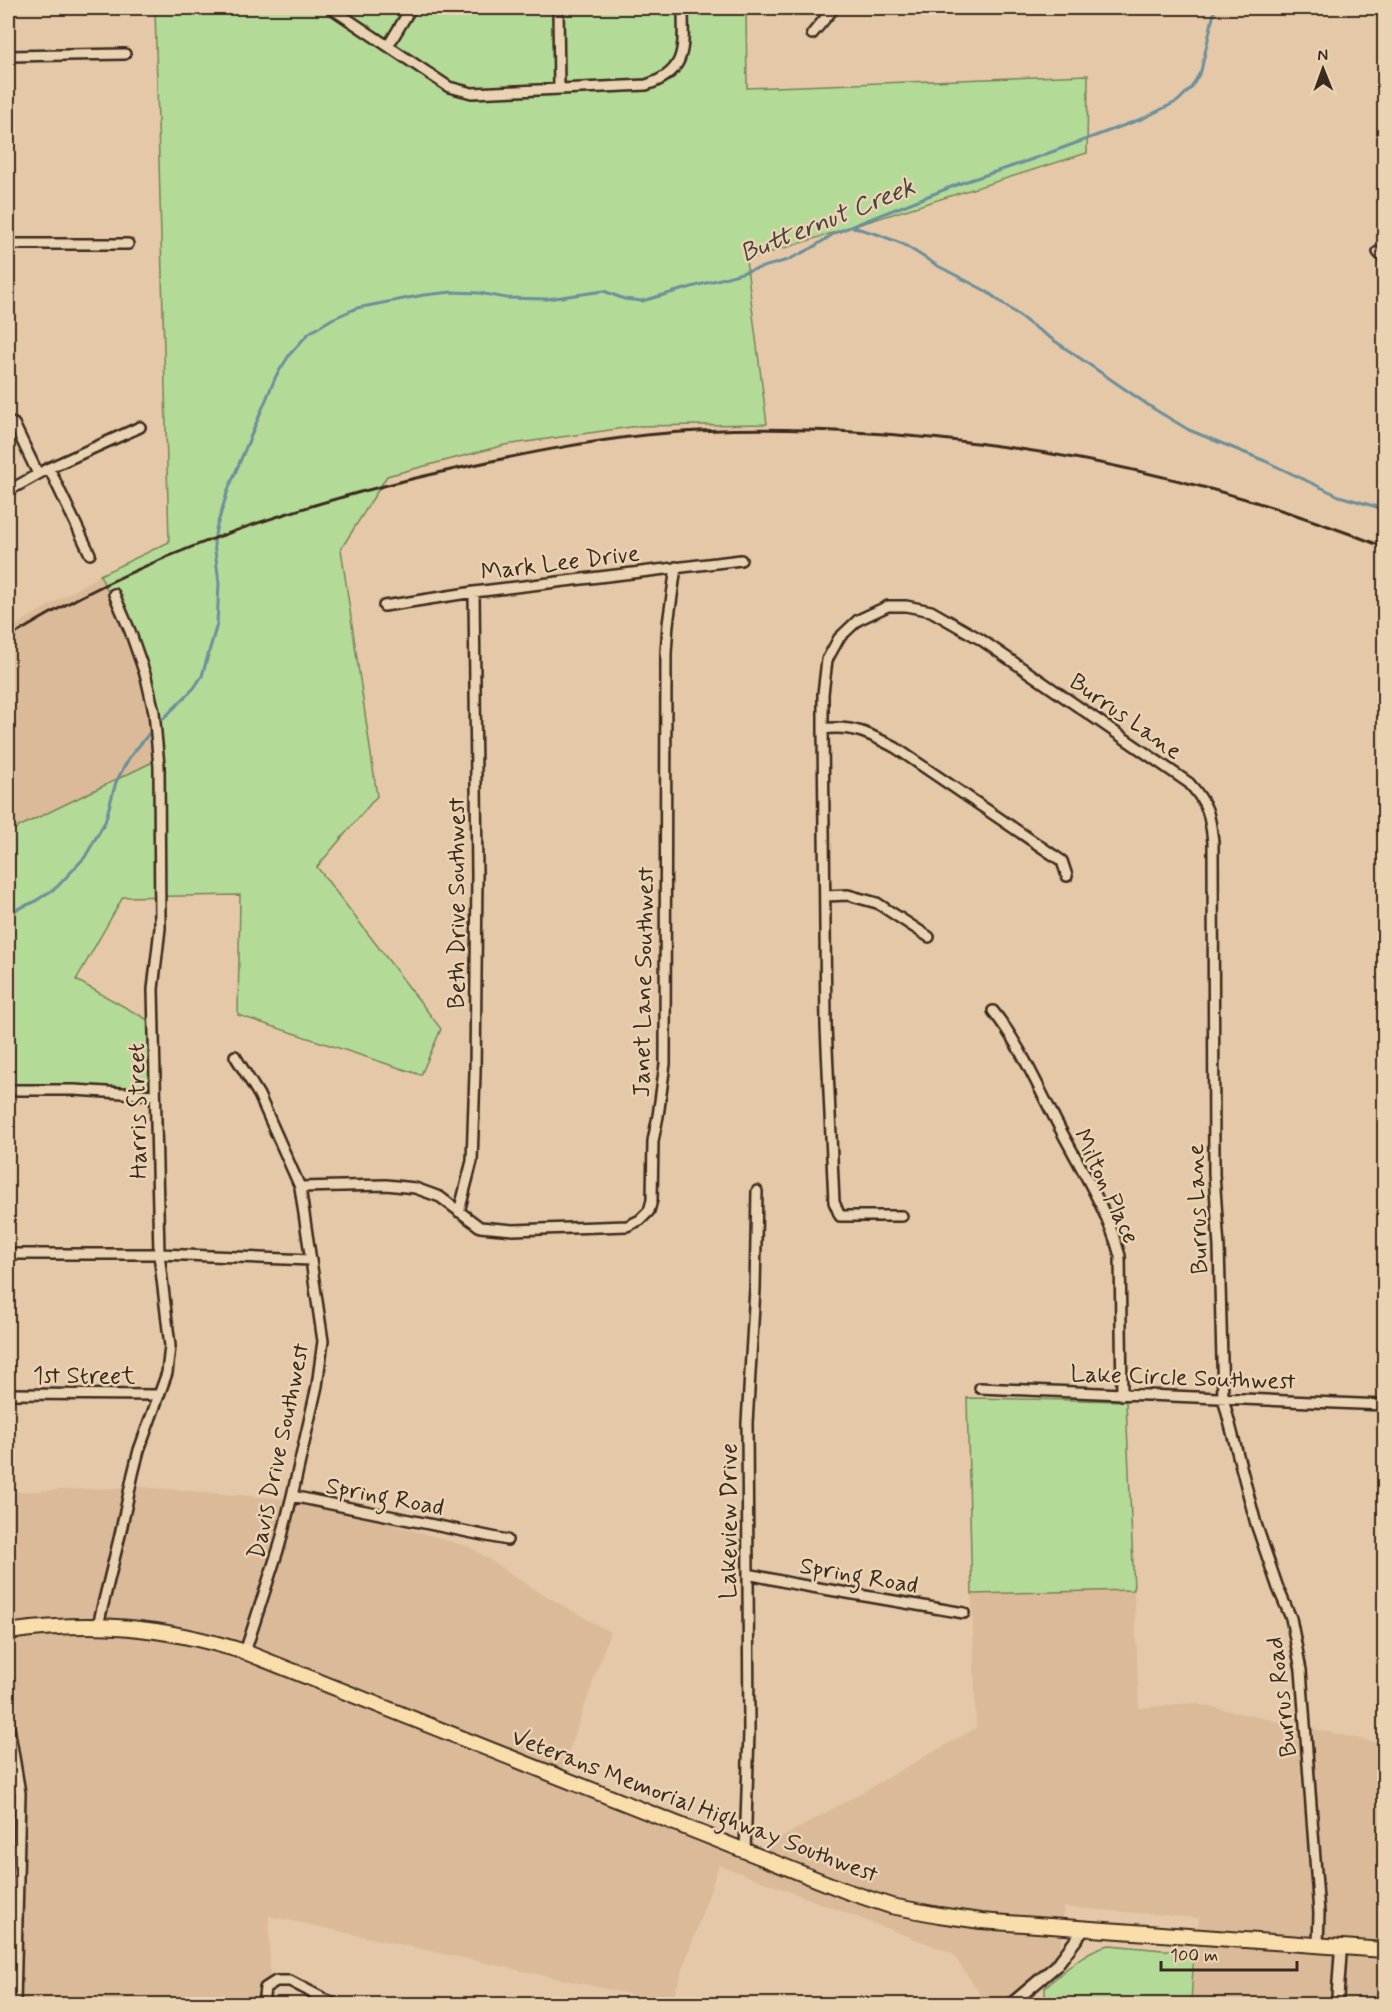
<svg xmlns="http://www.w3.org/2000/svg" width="1392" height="2012" viewBox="0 0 1392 2012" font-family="Mynerve,sans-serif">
<rect width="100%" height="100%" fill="#e5c8a7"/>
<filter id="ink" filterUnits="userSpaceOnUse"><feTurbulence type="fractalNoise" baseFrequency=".0167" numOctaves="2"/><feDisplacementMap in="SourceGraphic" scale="12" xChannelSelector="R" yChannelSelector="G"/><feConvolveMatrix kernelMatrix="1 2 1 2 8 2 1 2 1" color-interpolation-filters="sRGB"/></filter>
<g filter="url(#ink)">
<path fill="#daba98" d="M100,575L135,648L161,758L8,832V630Z
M140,1487L313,1501L470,1547L534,1589L610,1632L560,1777L758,1851L976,1728L972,1594L1134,1590L1139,1708L1192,1703L1384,1744V2004H1192L1199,1918L1064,1907L1060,1954L1028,1984L1001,2004H987L952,1953L719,1865L671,2003L269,1916L270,1987L266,2004H20L21,1825L8,1824V1492Z"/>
<path fill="#b3da96" stroke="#77825a" stroke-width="1.5" d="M155,8H746L747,88L1088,75L1087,153L746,260L767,424L638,426L505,445L387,476L341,549L377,796L317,867L441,1029L421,1075L238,1015L240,895L123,897L76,980L157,1025L158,1094L104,1087L8,1088V832L161,758L135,648L100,575L169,542Z
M967,1398L1126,1401L1134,1590L972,1594Z
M1110,1945L1194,1953L1191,2004H1045V1987C1064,1972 1085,1949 1110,1945Z"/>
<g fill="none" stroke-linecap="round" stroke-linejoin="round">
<path stroke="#6c8f9b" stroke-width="3" d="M852,227L877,234L903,244L938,266L986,291L1030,324L1154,409L1189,430L1265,461L1339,496L1384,509
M157,725L194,688L202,676L217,624L219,583L214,543L216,529L228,490L276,376L290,354L309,333L332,319L357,308L424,295L452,292L479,293L506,298L547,299L604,291L624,299L642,301L788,260L812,248L835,233L961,183L1019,164L1144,118L1178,101L1191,88L1201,71L1215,8
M8,913L34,902L57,887L85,857L105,822L116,782L129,758L152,730"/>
<g stroke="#3b2a1e" stroke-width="14">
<path id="minor" d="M331,8L449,87L472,93L646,85C689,72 683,45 683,8
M558,8L559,89
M812,34L834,8
M388,46L411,8
M8,56L125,54
M8,244H128
M1378,252L1384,259
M8,422L14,424L38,474
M49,468L90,554
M8,491L49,468L140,427
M384,606L474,592L741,560
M823,729L826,1026L834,1202L840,1216H902
M1067,876L1062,861L896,748C870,734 853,725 823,729V694L827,660L839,638L858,620L888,606H906L931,611L980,639L1189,783C1208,804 1210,814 1213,842L1214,1174L1219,1247L1223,1398L1256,1524L1278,1588L1291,1618L1301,1670L1319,1913L1318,1945
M825,896L848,895L877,903L929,937
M993,1011C1019,1043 1036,1083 1055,1119C1078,1164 1107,1208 1120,1256L1122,1395
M235,1056L259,1095L300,1187L323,1341L317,1386L292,1496L280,1544L245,1652
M8,1090H74L155,1095
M300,1187L386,1185L415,1188L440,1197L480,1227L513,1230L627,1226L640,1220L649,1211L652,1200L653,1141L658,1116L665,1064L666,653L668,624L676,567
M459,1212L472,1161L475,1073L477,876L474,592
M8,1254H159L311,1260
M980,1388L1384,1405
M8,1394L159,1395
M292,1496L507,1540
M748,1574L795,1584L964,1613
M98,1625L120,1535L133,1474L139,1450L167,1373L170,1346L159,1254L153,989L160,928L159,766L154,712L146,677L130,631L114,594
M8,1721L20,1793L15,2004
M745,1852L749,1732L747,1423L755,1289L757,1191
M263,2004L265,1988L276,1981H290L334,2004"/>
</g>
<g stroke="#3b2a1e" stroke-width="15">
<path id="tertiary" d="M1011,2004L1056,1966L1085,1928
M1337,2004L1341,1947"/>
</g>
<g stroke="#3b2a1e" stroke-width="18">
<path id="primary" d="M8,1632C94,1620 162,1626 245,1652L846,1891L891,1906L939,1915L981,1921L1384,1950"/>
</g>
<use href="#minor" stroke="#ead3b3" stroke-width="9"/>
<use href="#tertiary" stroke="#ead3b3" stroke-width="10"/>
<use href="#primary" stroke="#f9deab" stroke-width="14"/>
<path stroke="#3b2a1e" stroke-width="3" d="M8,638C32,624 57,609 82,596C200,536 327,497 455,469C519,455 581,442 646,435C714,428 785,428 854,432C1036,442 1215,480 1384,547"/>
</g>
</g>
<g text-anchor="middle" stroke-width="5" stroke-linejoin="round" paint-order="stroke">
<g font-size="24" fill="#3b2a1e" stroke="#ead3b3">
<text transform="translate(560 562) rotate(-7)" y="8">Mark Lee Drive</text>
<text transform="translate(1126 716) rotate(35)" y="8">Burrus Lane</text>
<text transform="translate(456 903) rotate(-90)" y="8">Beth Drive Southwest</text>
<text transform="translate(643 982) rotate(-89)" y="8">Janet Lane Southwest</text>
<text transform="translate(137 1111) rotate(-91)" y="8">Harris Street</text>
<text transform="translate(1107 1186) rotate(65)" y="8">Milton Place</text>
<text transform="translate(1197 1209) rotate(-92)" y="8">Burrus Lane</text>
<text x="84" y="1383">1st Street</text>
<text transform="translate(1183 1377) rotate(2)" y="8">Lake Circle Southwest</text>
<text transform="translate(278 1451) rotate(-78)" y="8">Davis Drive Southwest</text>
<text transform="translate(385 1496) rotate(11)" y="8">Spring Road</text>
<text transform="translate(728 1521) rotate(-90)" y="8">Lakeview Drive</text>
<text transform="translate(859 1575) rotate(10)" y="8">Spring Road</text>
<text transform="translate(1281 1697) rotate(-97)" y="8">Burrus Road</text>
<text transform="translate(695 1805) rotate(21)" y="8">Veterans Memorial Highway Southwest</text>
</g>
<g font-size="26" font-style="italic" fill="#47433d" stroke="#ead3b3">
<text transform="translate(827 219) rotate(-22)" y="9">Butternut Creek</text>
</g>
</g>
<rect width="1392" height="2012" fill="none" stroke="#ead3b3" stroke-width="30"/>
<rect x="15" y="15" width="1362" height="1982" fill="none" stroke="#3b2a1e" stroke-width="2" filter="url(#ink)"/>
<g transform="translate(1323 69) rotate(359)" stroke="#ead3b3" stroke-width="4.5" paint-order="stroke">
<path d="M0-4.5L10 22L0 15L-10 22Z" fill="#3b2a1e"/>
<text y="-9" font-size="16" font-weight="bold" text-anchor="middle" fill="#3b2a1e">N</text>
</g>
<path d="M1161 1961v9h136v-9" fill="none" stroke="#3b2a1e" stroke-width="3"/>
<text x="1170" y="1961" font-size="18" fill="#3b2a1e" stroke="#ead3b3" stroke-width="4.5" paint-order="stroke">100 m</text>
</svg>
